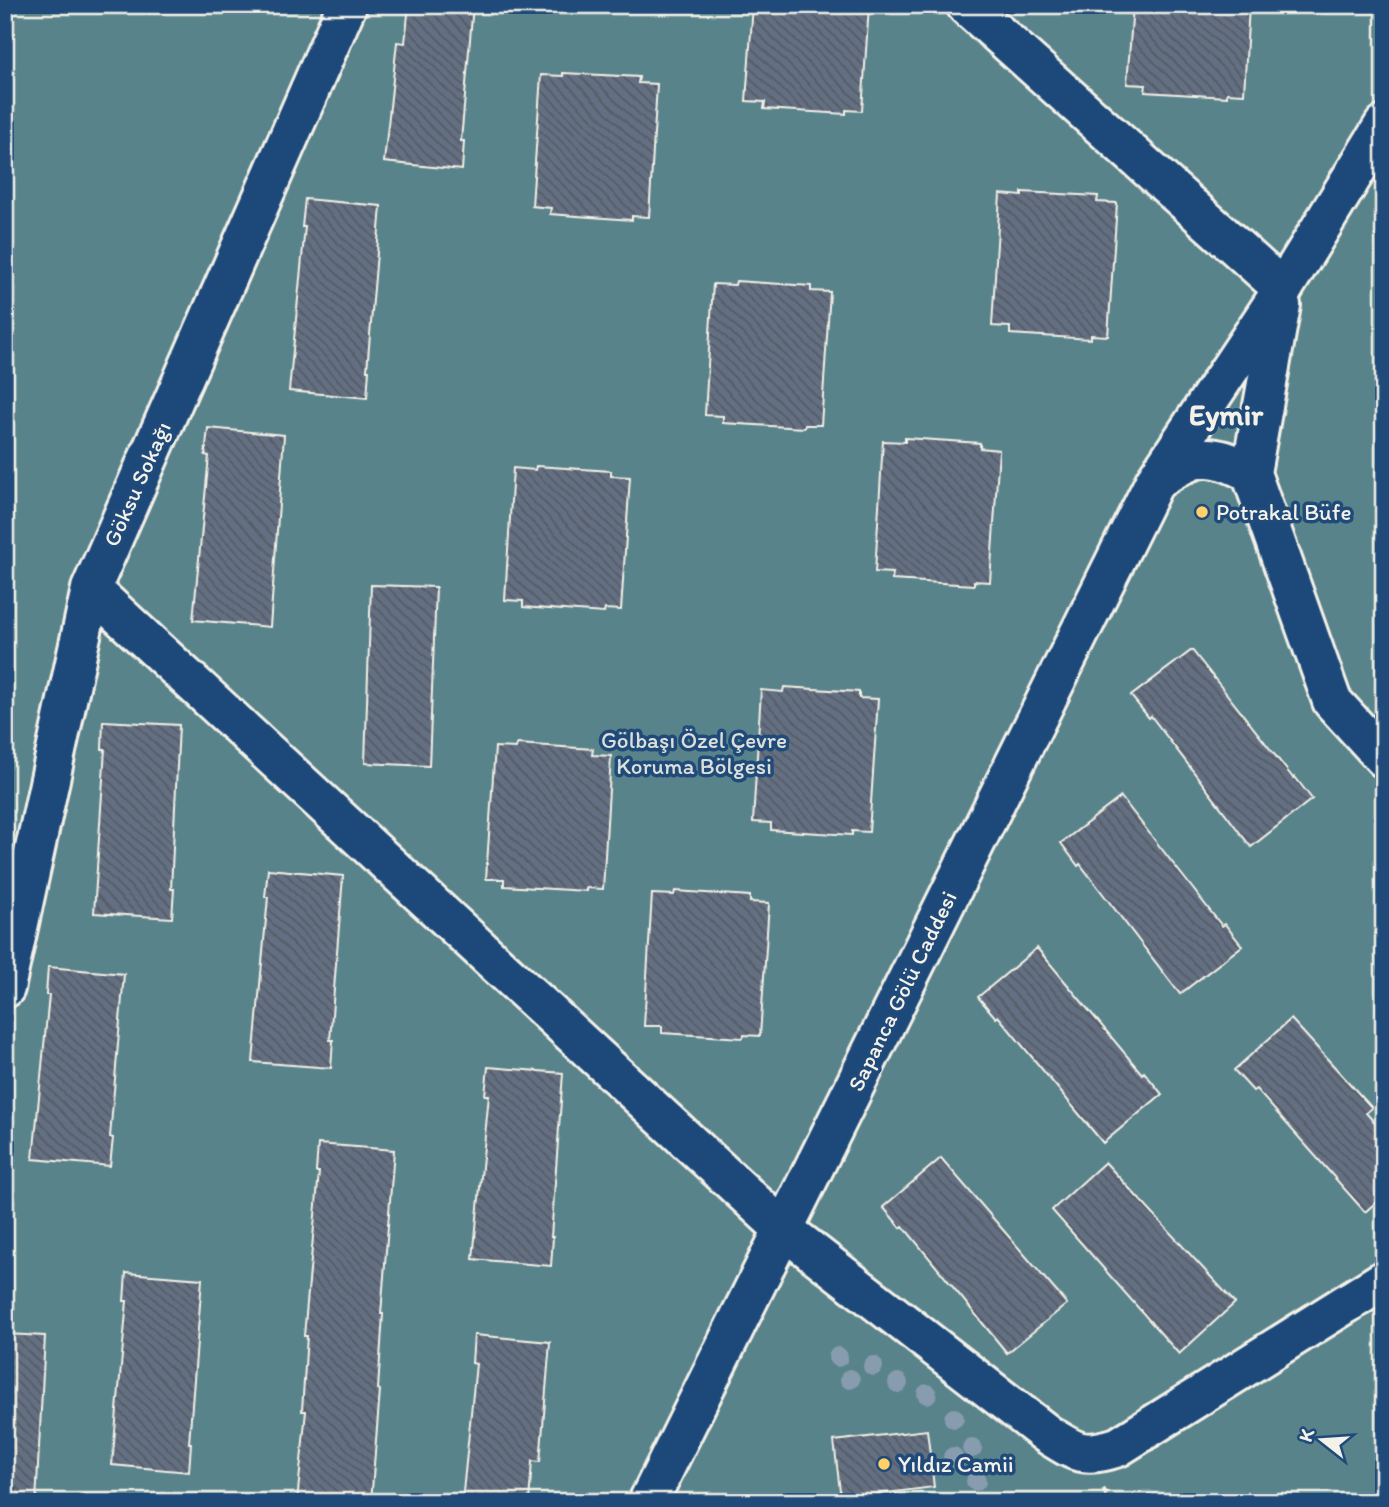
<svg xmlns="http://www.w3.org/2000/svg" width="1389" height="1507" viewBox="0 0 1389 1507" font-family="Itim,sans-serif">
<defs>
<pattern id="building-back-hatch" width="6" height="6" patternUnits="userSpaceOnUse" patternTransform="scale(1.75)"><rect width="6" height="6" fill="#636f83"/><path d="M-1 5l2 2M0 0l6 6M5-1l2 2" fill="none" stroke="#555a61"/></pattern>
</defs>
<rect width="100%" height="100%" fill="#1f4a7a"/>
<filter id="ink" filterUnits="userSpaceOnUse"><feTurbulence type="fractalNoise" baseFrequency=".0143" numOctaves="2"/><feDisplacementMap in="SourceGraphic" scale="14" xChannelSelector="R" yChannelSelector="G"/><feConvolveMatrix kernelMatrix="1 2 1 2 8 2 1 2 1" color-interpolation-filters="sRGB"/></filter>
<g filter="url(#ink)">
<path fill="#59838a" stroke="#a6bab9" stroke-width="2" d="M5,5H1384V1502H5Z"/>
<path fill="url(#building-back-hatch)" stroke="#f4f1e8" stroke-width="2" d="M409,5H473L461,141H464L462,170L384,162L397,42L405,43Z
M753,5H869L862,111L846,110V114L764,109L765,102L746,101Z
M1133,5H1249L1244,94L1227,93V97L1145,92L1146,85L1127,84Z
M563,73L639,77L638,83L657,84L649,217L632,216V220L550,214L551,208L532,206L541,75L563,76Z
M1022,192L1098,196L1097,202L1117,203L1108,336L1091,335V339L1010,334V327L992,326L1000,194L1022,196Z
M305,199L381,206L367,370H369L367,398L289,391L305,227H302Z
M736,281L811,286V291L830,292L821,425H805L804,428L723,423V416L705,415L713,284L735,285Z
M208,428L284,435L270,627L193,620L209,456L205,455Z
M905,438L980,443V448L999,450L990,582L974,581V585L892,580L893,573L875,572L883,441L905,442Z
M536,466L611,471V476L630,477L621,610L605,609L604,613L523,607V601L505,600L513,468L535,470Z
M371,585L436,587L429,766L365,763Z
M1192,650L1293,778L1295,777L1312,799L1251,847L1151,716L1149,718L1131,696Z
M784,687L859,692V698L878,699L869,832L852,831V835L771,830V823L753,822L761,690L783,692Z
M103,721L179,725L171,889H174L172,918L94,913L105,749H102Z
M517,744L593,749L592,755L611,756L603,889L586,888V891L504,886V879H486L495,747L516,748Z
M1121,797L1222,926L1225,924L1242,946L1180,994L1080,864L1078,866L1061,843Z
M268,869L343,876L330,1040H333L331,1068L253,1062L268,897H265Z
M675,891L750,896V902L769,903L760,1036L744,1035L743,1038L662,1033V1026H644L652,894L674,895Z
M1037,948L1142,1074L1144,1072L1162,1094L1103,1143L998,1016L996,1018L978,997Z
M48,967L124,974L110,1137L113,1138L110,1166L33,1159L49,995H46Z
M1291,1019L1372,1108L1366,1113L1384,1133V1195L1365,1212L1256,1089L1253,1091L1234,1070Z
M488,1067L563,1073L551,1237H553L551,1266L473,1259L489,1095H485Z
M318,1144L394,1150L381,1314H383L378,1389L380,1390L371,1502H297L306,1411H302L307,1336H304L319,1172H316Z
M941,1158L1067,1304L1007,1353L903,1226L901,1228L883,1207Z
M1105,1162L1235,1303L1179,1354L1052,1210Z
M126,1273L202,1279L189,1443H191L189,1472L112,1465L127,1301H124Z
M5,1334L45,1336L36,1502H5Z
M474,1335L550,1342L540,1462L532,1461L529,1502H462L476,1364L472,1363Z
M927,1430L934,1487L841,1499L834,1441Z"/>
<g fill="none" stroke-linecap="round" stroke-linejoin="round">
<g stroke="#f4f1e8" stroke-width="44">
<path id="minor" d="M966,5L1283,289
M91,589L783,1229L1047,1434C1077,1453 1083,1458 1118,1447L1384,1280
M5,988L91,589L347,5"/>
</g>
<g stroke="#f4f1e8" stroke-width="44">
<path id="tertiary" d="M1281,305L1251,473L1332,701L1384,758
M1157,480C1195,454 1209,450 1251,473
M648,1502L1155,481L1283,289L1384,125"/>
</g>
<path stroke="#f4f1e8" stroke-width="4.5" stroke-dasharray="7 5" stroke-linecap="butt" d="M1103,1489L1111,1502"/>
<use href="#minor" stroke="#1f4a7a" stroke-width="38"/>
<use href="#tertiary" stroke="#1f4a7a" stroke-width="38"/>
</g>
<g fill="#889caf">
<circle cx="838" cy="1357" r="10"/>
<circle cx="873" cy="1366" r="10"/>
<circle cx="850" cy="1379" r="10"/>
<circle cx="898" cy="1383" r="10"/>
<circle cx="927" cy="1394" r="10"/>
<circle cx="954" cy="1418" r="10"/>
<circle cx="972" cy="1448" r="10"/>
<circle cx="953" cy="1457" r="10"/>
<circle cx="976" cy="1481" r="10"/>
</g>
</g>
<g fill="#ffd166" stroke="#1f4a7a" stroke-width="2.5">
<circle cx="1202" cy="512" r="7"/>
<circle cx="884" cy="1464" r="7"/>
</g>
<g text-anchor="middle" stroke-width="7" stroke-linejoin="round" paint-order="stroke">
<g font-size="23" fill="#f4f1e8" stroke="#1f4a7a">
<text transform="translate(137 484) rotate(-66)" y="8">Göksu Sokağı</text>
<text transform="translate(902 991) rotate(-64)" y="8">Sapanca Gölü Caddesi</text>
</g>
<g font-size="23" fill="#f4f1e8" stroke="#1f4a7a" text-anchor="start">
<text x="1216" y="520">Potrakal Büfe</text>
<text x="898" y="1472">Yıldız Camii</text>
</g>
<g font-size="23" fill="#dde0da" stroke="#1f4a7a">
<text x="694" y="748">Gölbaşı Özel Çevre<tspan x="694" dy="26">Koruma Bölgesi</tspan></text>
</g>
<g font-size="30" font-weight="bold" fill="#f4f1e8" stroke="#1f4a7a">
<text x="1226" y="425">Eymir</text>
</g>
</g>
<rect width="1389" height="1507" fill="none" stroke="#1f4a7a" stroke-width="28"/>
<rect x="14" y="14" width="1361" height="1479" fill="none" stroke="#f4f1e8" stroke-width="2.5" filter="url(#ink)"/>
<g transform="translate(1322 1440) rotate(287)" stroke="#1f4a7a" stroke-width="5" paint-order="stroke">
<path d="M0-5L12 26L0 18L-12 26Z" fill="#f4f1e8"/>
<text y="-10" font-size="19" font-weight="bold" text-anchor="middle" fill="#f4f1e8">K</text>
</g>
</svg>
